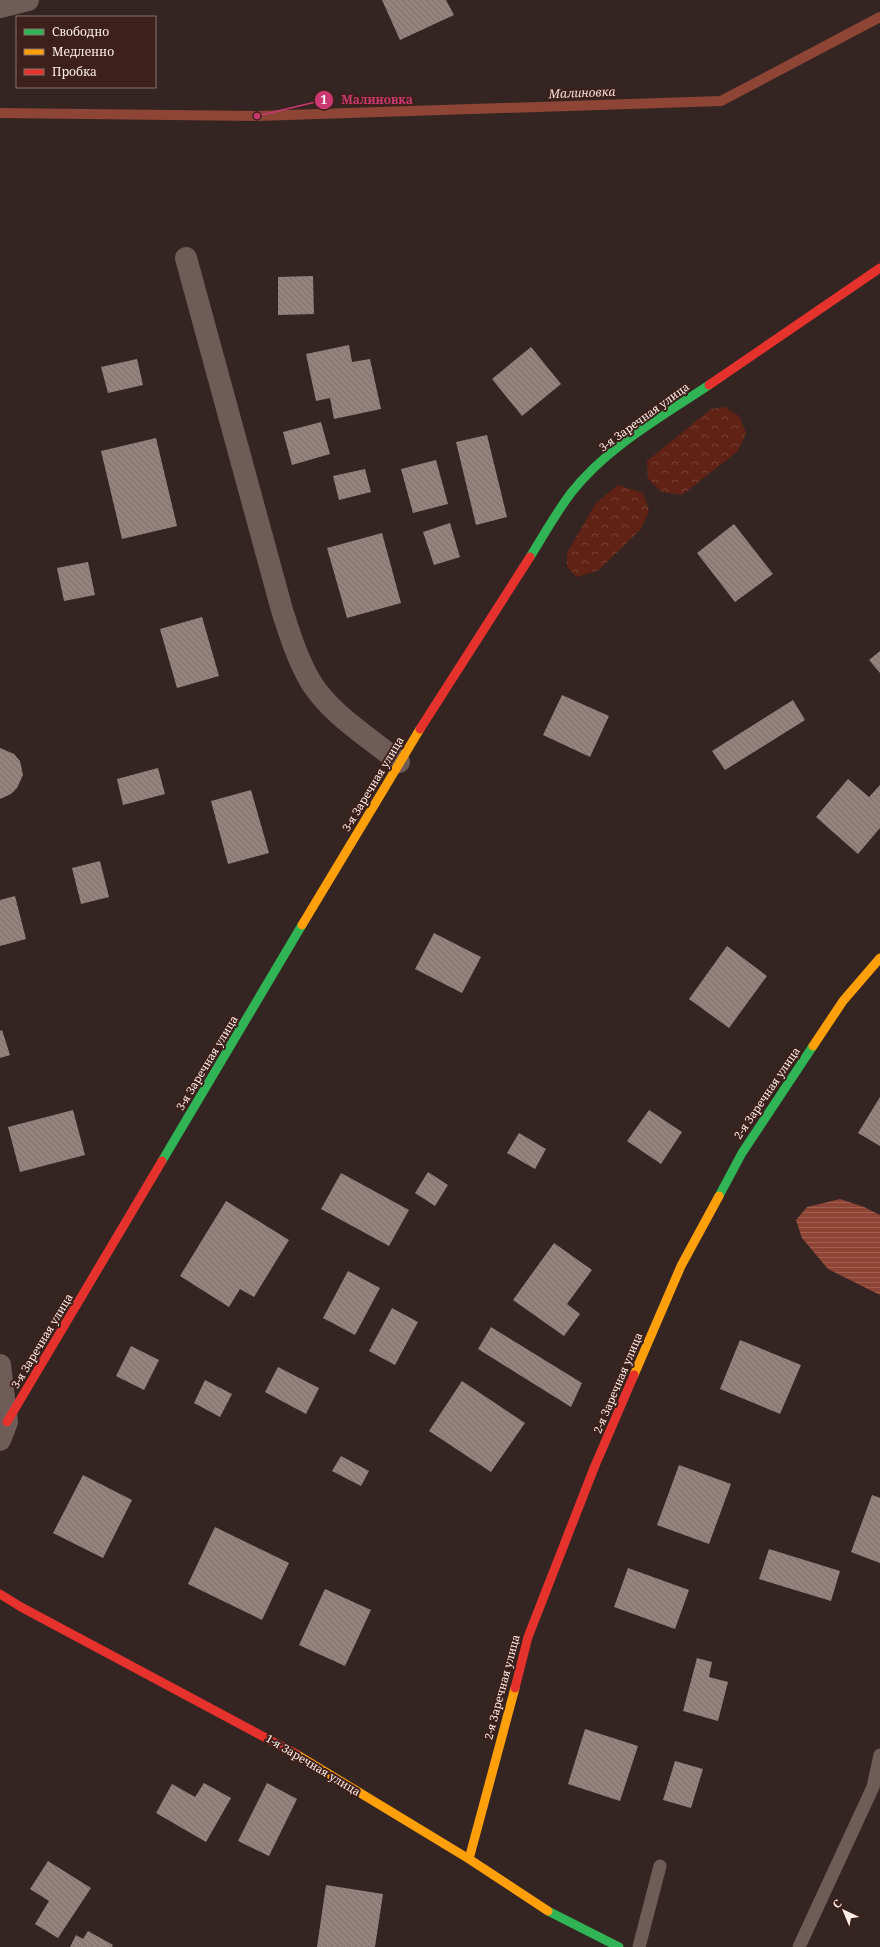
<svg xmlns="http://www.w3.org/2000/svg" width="880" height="1947" viewBox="0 0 880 1947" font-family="'Noto Serif',serif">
<defs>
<pattern id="forest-crowns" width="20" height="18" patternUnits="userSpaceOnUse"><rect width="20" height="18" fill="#5f2215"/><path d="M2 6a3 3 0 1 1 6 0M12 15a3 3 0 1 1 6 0" fill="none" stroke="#774237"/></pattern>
<pattern id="water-rules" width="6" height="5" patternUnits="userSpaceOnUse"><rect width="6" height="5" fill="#8e4535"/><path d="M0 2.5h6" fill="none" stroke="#9f6052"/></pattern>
<pattern id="building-back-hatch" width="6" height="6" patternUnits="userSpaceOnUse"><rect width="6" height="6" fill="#94827e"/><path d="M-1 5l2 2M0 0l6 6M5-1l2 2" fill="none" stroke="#7b6d6a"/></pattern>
</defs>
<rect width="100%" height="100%" fill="#352522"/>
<path fill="url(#forest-crowns)" d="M725,407L739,416L746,433L738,451L682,495L662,492L648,479L647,461L711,409Z
M618,485L643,493L649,511L641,529L599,570L577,577L567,567V553L596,503Z"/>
<path fill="url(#water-rules)" d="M840,1199L864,1207L880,1215V1295L828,1269L802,1238L796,1220L807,1207Z"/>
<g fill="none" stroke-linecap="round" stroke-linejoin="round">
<path stroke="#8e4535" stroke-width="10" d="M0,113L257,116L721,101L880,17"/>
</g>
<path fill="url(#building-back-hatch)" d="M382,0H446L454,15L400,40Z
M313,276L314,314L278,315V277Z
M349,345L352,362L370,359L381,409L334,419L330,398L316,401L306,354Z
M531,347L561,384L522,416L492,379Z
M137,359L143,385L108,393L101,367Z
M321,422L330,454L292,465L283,432Z
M487,435L507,517L476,525L456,442Z
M156,438L177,526L122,539L101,451Z
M436,460L448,504L413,513L401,469Z
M365,469L371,492L339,500L333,476Z
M450,523L460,557L434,565L423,532Z
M734,524L773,574L735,602L697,553Z
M382,533L401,603L347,618L327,548Z
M88,562L95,595L64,601L57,568Z
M202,617L219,676L177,688L160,629Z
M880,651V673L869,660Z
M562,695L609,716L590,757L543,735Z
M793,700L805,720L725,770L712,751Z
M0,748L14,754L20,761L23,775L17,788L11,794L0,799Z
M158,768L165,794L123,805L117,779Z
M848,779L869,797L880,785V828L858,854L816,817Z
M251,790L269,853L228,864L211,801Z
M100,861L109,897L81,904L72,868Z
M15,896L26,939L0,946V900Z
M434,933L481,957L462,993L415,969Z
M727,946L767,976L729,1028L689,999Z
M2,1030L10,1055L0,1058V1031Z
M880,1097V1146L858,1133Z
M73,1110L85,1155L20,1172L8,1127Z
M649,1110L682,1132L661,1164L627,1141Z
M519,1133L546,1149L535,1169L507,1153Z
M428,1172L448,1185L435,1206L415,1193Z
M341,1173L409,1210L389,1246L321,1209Z
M226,1201L289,1240L254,1297L240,1289L229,1307L180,1276Z
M554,1243L592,1270L567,1304L580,1314L564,1336L513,1300Z
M348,1271L380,1288L355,1335L323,1318Z
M392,1308L418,1322L395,1365L369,1351Z
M491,1327L582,1383L571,1407L478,1349Z
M740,1340L801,1365L780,1414L720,1389Z
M131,1346L159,1360L144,1390L116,1376Z
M278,1367L319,1388L306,1414L265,1392Z
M205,1380L232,1394L220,1417L194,1403Z
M462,1381L525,1423L491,1472L429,1431Z
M341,1456L369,1471L361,1486L332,1471Z
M679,1465L731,1484L709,1544L657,1525Z
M83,1475L132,1500L103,1558L53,1533Z
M872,1495L880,1498V1563L851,1552Z
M215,1527L289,1563L262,1620L188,1584Z
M769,1549L840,1571L831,1601L759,1579Z
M628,1568L689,1590L675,1629L614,1607Z
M325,1589L371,1610L345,1666L299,1645Z
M697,1658L712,1662L709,1677L728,1682L718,1721L683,1711Z
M585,1729L638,1746L620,1801L568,1784Z
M675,1761L703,1769L691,1808L663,1800Z
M204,1783L231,1798L206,1842L156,1813L172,1784L195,1797Z
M267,1783L297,1799L269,1856L238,1841Z
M48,1861L91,1888L58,1938L35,1924L49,1901L30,1889Z
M326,1885L383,1894L375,1947H317Z
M88,1931L113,1945L112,1947H70L76,1935L83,1939Z"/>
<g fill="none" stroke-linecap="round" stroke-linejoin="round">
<path stroke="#6f5c58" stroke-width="13" d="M639,1947L660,1866
M799,1947L873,1787L880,1755"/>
<path stroke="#6f5c58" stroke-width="22" d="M0,7L28,0
M186,258L282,610C290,635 298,661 312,684C333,716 370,738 399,762
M0,1365L7,1422L0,1440"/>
<path stroke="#30b455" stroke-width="9" d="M530,557C543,536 556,513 571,493C607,447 661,417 709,385
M162,1161L302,925
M719,1196L742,1153L813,1046
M548,1911L619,1947"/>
<path stroke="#ff9f0a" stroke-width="9" d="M302,925L420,729
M813,1046L843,1001L880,958
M634,1375L681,1266L719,1196
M296,1754L469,1859L548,1911
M469,1859L515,1688"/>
<path stroke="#e5322d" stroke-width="9" d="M709,385L880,268
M420,729L530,557
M7,1422L162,1161
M0,1594L21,1607L296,1754
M515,1688L528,1637L594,1468L634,1375"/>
</g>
<g text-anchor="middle" stroke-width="4" stroke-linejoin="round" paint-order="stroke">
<g font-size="11" fill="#feeeea" stroke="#3d201a">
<text transform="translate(644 417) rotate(-36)" y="4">3-я Заречная улица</text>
<text transform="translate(373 784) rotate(-59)" y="4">3-я Заречная улица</text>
<text transform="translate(207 1063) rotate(-59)" y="4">3-я Заречная улица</text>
<text transform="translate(767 1093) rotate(-56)" y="4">2-я Заречная улица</text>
<text transform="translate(42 1341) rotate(-59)" y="4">3-я Заречная улица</text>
<text transform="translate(618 1383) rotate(-67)" y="4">2-я Заречная улица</text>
<text transform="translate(502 1687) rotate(-75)" y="4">2-я Заречная улица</text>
<text transform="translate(313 1765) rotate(31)" y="4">1-я Заречная улица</text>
</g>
<g font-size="12" font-style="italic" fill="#f5ddd8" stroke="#3d201a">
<text transform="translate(582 93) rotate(-2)" y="4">Малиновка</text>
</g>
</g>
<path fill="none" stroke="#cb3870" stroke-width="1.5" d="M257 116L324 100"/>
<g fill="#cb3870" stroke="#3d201a" stroke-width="1.5">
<circle cx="257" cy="116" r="4"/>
<circle cx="324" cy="100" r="10"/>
</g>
<g font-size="12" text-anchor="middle" font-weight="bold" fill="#fff">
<text x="324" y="104">1</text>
</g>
<g font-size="12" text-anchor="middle" font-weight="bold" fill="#cb3870" stroke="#3d201a" stroke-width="4" stroke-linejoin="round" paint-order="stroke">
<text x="377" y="104">Малиновка</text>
</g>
<rect x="16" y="16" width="140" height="72" fill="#3d201a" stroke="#8a726d"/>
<rect x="24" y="29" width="20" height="6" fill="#30b455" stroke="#8a726d"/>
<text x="52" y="36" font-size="12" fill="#feeeea">Свободно</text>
<rect x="24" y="49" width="20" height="6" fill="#ff9f0a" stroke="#8a726d"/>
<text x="52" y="56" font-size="12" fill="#feeeea">Медленно</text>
<rect x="24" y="69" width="20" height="6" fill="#e5322d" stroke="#8a726d"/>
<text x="52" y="76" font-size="12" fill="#feeeea">Пробка</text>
<g transform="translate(844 1911) rotate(316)" stroke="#3d201a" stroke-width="3" paint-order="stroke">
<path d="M0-3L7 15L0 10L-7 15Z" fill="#feeeea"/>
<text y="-6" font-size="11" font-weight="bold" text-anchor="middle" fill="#feeeea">С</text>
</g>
</svg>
